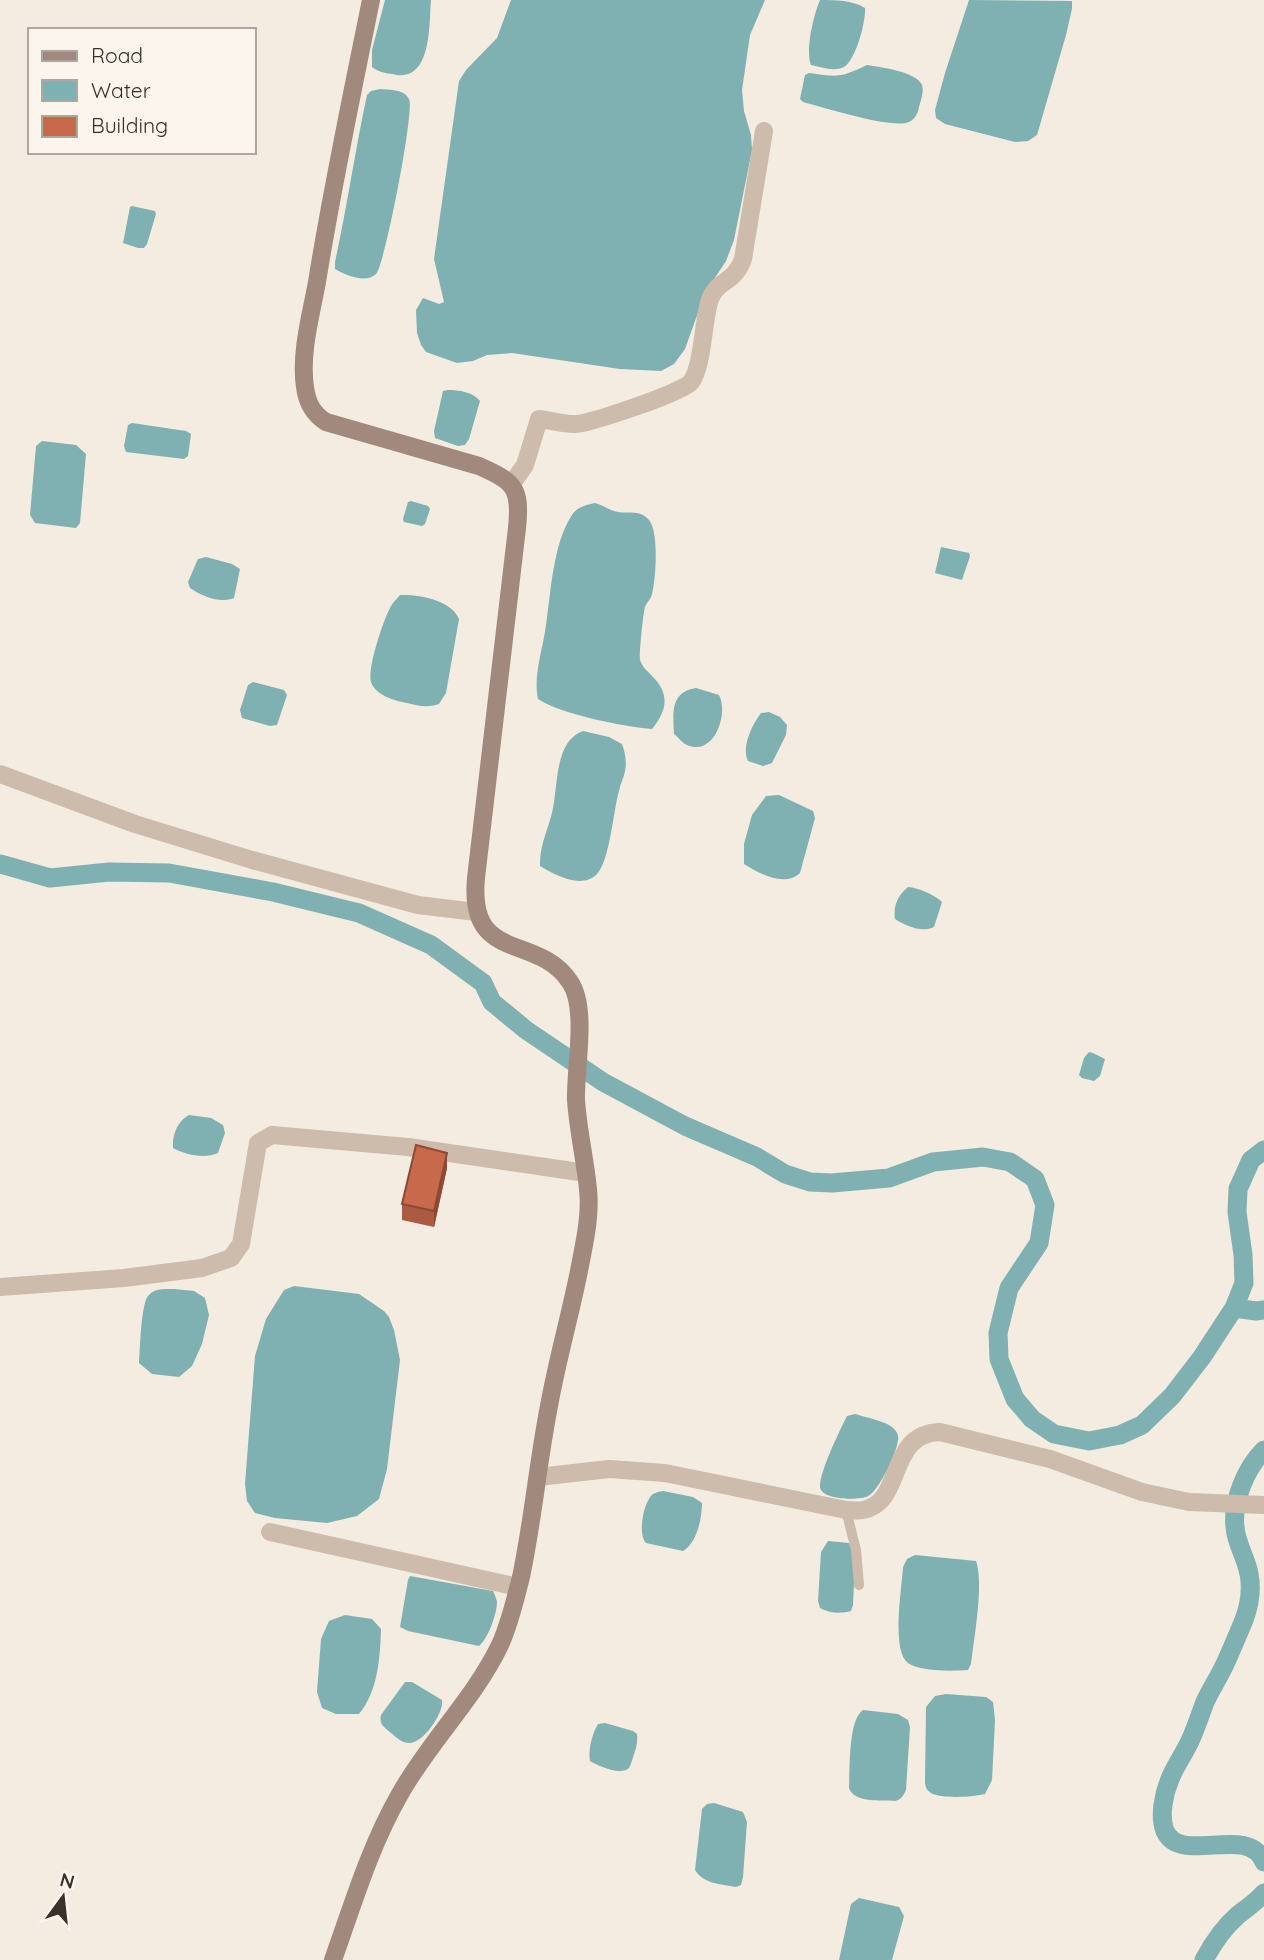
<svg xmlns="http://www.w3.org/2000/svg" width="1264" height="1960" viewBox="0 0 1264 1960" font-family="Quicksand,sans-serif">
<rect width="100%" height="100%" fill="#f4ebe1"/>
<path fill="#7fb0b2" d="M385,0H431C429,24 432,79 397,75C387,73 380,73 372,67V50Z
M511,0H765L750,35L742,90L744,111L751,135L752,150L734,240L726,261L705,293L685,349L674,364L661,371L620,369L512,353L487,355L473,361L457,363L426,352L421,345L417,333L416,310L423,298L439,304L444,302L434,259L459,81L466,70L497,38Z
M820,0C836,0 852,0 865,8C866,21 856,60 844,67C834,72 821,67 811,65C805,50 814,14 820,0Z
M969,0L1072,1V9L1066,35L1037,135L1028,141L1015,142L945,124L936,118L935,110L945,73Z
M867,65C881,67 917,72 922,85C924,92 921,100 919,107C918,114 914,121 906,123C886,127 826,108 803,102L800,99L805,75L809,73C838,77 840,78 867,65Z
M380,89C390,90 404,89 409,99C415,109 385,265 376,274C366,284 345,275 335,269V262C347,207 355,151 367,95L371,91Z
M132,206L155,211L156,214L147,244L144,248H138L123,243L130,207Z
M448,390C459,390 473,392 480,401L469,439L465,445L458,446L435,438L434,431L443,391Z
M132,423L186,431L191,434L188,456L184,459L126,452L124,446L128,425Z
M42,441L76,445L86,454L80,523L76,528L35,523L30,515L36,446Z
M411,501L428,506L430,509L425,524L422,526L404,522L403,519L408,502Z
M595,503C602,505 608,509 614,511C626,515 639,508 649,520C659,532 656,578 652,594C651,599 647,602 645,607C643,614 639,654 640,660C643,669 648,671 653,677C670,694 667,711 652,729C625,727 560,714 538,699C533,675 543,649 546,625C551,592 553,543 572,515C577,507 586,505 595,503Z
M941,547L969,553L970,556L962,580L935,573Z
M206,557L232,564L240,569L234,598C219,604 202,596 190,588L188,582L198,559Z
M400,595C418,594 452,600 459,619L446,693L439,704C427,708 419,706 407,703C395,701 375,695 371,682C367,669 383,621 390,608C392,603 396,600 400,595Z
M253,682L284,690L287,695L277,725L270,726L242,718L240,710L248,685Z
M696,688L719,695C729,714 714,757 687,745C683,744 678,737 674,734C673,713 670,692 696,688Z
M769,712L780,717L787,725L786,735L772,763L763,766L748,761C741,747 752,725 761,713Z
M583,731L609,737L622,744C625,752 627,762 625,771C624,778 620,784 619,791C613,811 610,862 596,875C581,889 555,875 540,866C540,842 549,829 553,808C557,788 556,762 567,744C571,738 577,733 583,731Z
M779,795L813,811L815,818L800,873C784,888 759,873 744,864V844L752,815L766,796Z
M908,887C919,888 933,894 942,902L934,927C922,933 906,926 895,919C893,906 898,895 908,887Z
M1089,1052L1093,1053L1105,1059L1100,1076L1094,1081L1082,1078L1079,1075L1084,1058Z
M189,1115L211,1118L223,1125L225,1133L218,1153C205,1159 186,1155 173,1148C172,1136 177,1121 189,1115Z
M294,1286L359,1294L384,1311L389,1317L394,1330L400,1360L387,1469L379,1499L357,1516L327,1523L275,1518L255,1513L247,1501L245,1484L255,1356L266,1319L284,1290Z
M174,1289L194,1291L205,1298L209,1315L202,1344L192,1366L179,1377L152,1374L139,1363C140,1351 141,1304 148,1296C154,1288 165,1289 174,1289Z
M855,1414C865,1417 890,1422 895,1430C897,1432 899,1436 898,1440C897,1452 879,1491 868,1496C859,1501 821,1500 820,1487C819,1473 840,1430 847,1416Z
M663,1491L693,1497L702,1503C702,1518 697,1543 683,1551L646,1543C638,1534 643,1508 649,1499C652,1493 657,1492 663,1491Z
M828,1541L849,1543L855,1558L853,1605L851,1611C841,1614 828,1613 820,1608L818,1601L821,1552Z
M915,1555L976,1561C984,1583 974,1639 971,1664L968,1670C953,1671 920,1672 908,1663C891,1651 902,1587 903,1567L907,1559Z
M410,1576L493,1591C494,1593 497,1600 497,1602C497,1614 488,1639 479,1646L408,1631L400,1627L408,1580Z
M345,1615L372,1619L381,1629C380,1658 378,1691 359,1714H336L322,1708L317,1692L321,1639L329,1621Z
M405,1682H412L442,1700C444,1713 424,1742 410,1743C402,1743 397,1738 391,1733C384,1727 379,1725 381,1715Z
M946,1694L986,1697L993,1702L995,1720L992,1780L985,1794C974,1797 941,1799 931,1793C926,1790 926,1787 925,1783L926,1707L935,1696Z
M863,1710L898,1714L908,1720L910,1727L906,1790C903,1796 902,1799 895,1801C881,1800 854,1803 849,1788C850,1770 848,1720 863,1710Z
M605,1723L633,1731L637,1734C638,1743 636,1749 633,1757C633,1758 630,1767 629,1768C621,1776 598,1766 590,1761C588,1750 592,1734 598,1724Z
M714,1803L743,1812L747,1822L743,1877L741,1885L736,1887C720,1884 704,1884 695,1870L702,1809L707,1804Z
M859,1898L899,1907L904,1916L892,1960H839L851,1904Z"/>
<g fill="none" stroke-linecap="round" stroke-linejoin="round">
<path stroke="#7fb0b2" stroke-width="19" d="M0,864L50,878L109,872L169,873L273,892L359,913L431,945L483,983L492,1002L526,1030L603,1082L685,1126L757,1157L785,1174L810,1182L832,1183L889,1178L933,1162L983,1157L1010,1162L1035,1179L1045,1205L1039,1243L1009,1288L998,1333L999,1359L1015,1399L1032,1419L1054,1434L1089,1441L1120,1435L1142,1425L1172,1396L1202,1357L1234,1308L1244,1283L1243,1255L1237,1212L1238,1189L1251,1160L1264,1150
M1234,1308L1256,1311L1264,1310
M1264,1450C1246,1468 1232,1501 1235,1527C1236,1540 1242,1551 1246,1563C1253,1582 1251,1601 1244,1620C1238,1634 1232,1649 1225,1664C1219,1677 1211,1689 1205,1702C1200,1715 1196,1728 1190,1741C1184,1754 1175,1766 1170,1779C1164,1793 1159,1816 1165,1831C1181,1866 1248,1823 1264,1862
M1204,1960C1213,1943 1223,1928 1238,1915C1247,1908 1256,1902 1264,1893"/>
<path stroke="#cdbbac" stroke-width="10" d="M846,1510L856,1550L859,1585"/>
<path stroke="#cdbbac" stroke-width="18" d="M511,485L525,465L539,419C551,420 565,425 576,424C591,423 684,392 691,382C703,366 703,320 710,299C717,280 735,283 743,259L764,131
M0,774L135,824L252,860L418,905L476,912
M0,1287L124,1278L202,1268L231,1258L241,1244L258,1143L272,1135L408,1147L586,1173
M538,1477L609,1469L665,1473L846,1510C851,1510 858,1511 863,1510C905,1502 886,1434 940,1432L1050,1459L1142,1492L1189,1502L1264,1505
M270,1532L518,1587"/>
<path stroke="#a18a7d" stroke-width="18" d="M333,1960C353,1904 370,1846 400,1794C429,1742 474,1699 500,1645C510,1623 515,1600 521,1577C533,1520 538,1462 549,1406C557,1361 570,1316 579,1271C584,1244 591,1217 588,1189C585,1159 578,1130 576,1100C575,1068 588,1008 570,982C537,932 468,965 476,878L517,528C521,488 515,482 479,466L326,422C313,414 307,403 305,387C300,353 311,315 317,282C332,188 352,94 371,0"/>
</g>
<path fill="#ac5a40" d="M447,1168L434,1227L402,1220V1204Z"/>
<path fill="#8c4a34" d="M447,1153V1168L434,1227V1211Z"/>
<path fill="#c8694b" stroke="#8c4a34" stroke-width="2" d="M416,1145L447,1153L434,1211L402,1204Z"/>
<rect x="28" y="28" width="228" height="126" fill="#fbf5ee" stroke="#aea6a0" stroke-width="2"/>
<rect x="42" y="51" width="35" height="10" fill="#a18a7d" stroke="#aea6a0" stroke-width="2"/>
<text x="91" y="63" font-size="21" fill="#3b302b">Road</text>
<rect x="42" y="80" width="35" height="21" fill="#7fb0b2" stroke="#aea6a0" stroke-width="2"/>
<text x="91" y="98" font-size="21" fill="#3b302b">Water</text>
<rect x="42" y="116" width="35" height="21" fill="#c8694b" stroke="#aea6a0" stroke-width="2"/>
<text x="91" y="133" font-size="21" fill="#3b302b">Building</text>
<g transform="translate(63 1897) rotate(15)" stroke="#fbf5ee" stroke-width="5" paint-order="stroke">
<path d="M0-5L12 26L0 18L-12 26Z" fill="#3b302b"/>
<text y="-10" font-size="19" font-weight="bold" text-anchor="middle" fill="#3b302b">N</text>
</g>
</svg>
